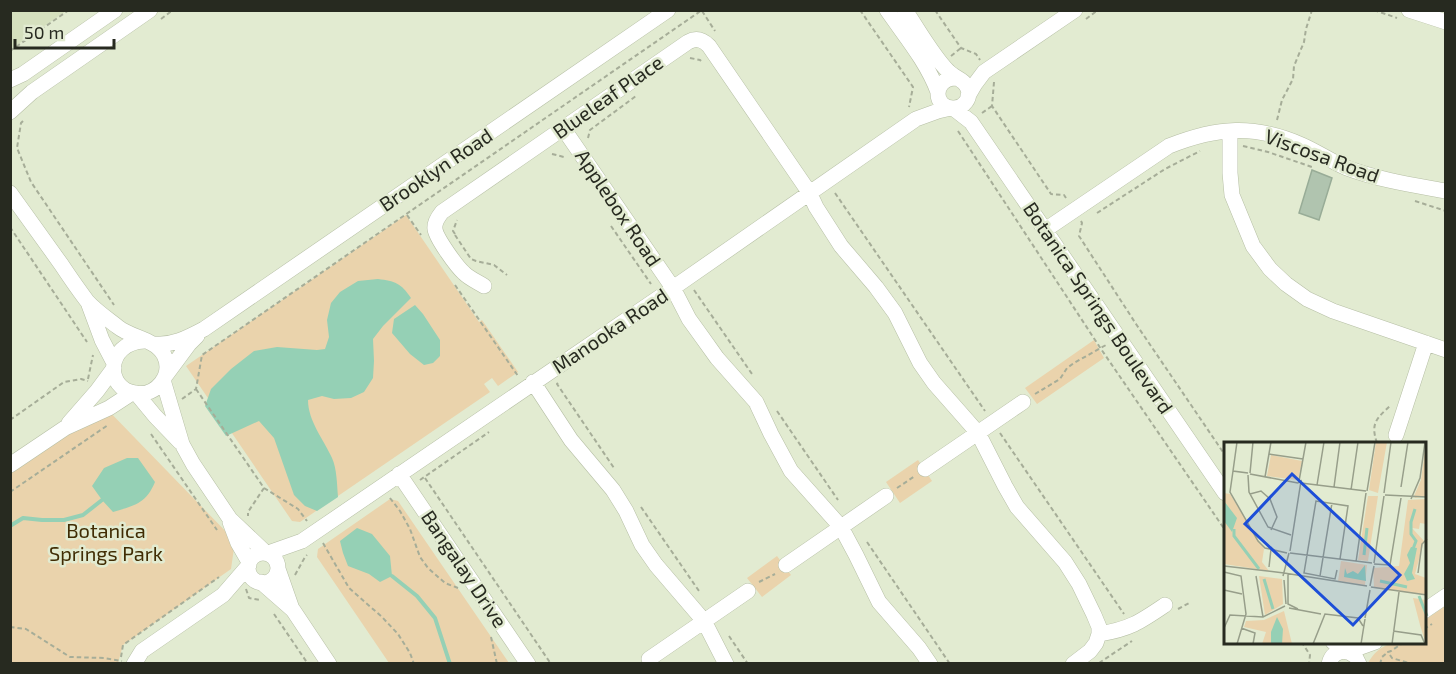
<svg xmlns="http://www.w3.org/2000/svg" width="1456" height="674" viewBox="0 0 1456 674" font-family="'Exo 2',sans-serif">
<rect width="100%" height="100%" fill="#e2ebd1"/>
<path fill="#d5e0be" d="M11,10H66V11L11,49Z"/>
<path fill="#ead3ac" d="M406,215L479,322L482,320L518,372L498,386L492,378L484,384L490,392L300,522L292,521L186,366Z
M1094,340L1104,358L1037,404L1025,388Z
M102,404L235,541L231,569L123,645L118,663H11L10,468Z
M918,460L932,481L900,503L886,482Z
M390,499L398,501L509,663H389L317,557L318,549Z
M777,556L791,575L762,597L747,578Z
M1445,606V663H1368C1381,639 1401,642 1424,642L1425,620Z"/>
<path fill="#95d0b5" d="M378,279C395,281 401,283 411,298L383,326L373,339L374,361L373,378L364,392L351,398L334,399L322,396L308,400C308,421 324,440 332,458C337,469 337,485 338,497L317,511L305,506L294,495L274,438L259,421L226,436L205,406L211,389L231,369L254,351L277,347L317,350L325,349L329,337L327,320L331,303L340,292L358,281Z
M415,305L423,314L440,340V356L433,363L424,365L410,354L392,333L394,319Z
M127,458H138L155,482C146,504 133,506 113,512L102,500L92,486L104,468Z
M357,528L372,534L390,556L392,576L380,582L369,574L348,566L343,553L340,541Z"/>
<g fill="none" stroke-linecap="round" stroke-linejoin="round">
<path stroke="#95d0b5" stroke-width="4" d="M10,526L23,518L42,520H64L83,515L102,500
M392,576L417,596L435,618L450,664"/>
</g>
<path fill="#b0c4af" stroke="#98ac97" stroke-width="1.5" d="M1312,170L1332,178L1319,220L1299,213Z"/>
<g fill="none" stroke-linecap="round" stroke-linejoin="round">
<g stroke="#b6bfa5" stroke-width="16">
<path id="minor" d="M887,10C905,36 927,62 938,92
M905,10C918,29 933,56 948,71C954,78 965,79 968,89C971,98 964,108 954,108C933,109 932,79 955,78
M1409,10L1446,22
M10,80L23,74L115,10
M968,96L975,84L984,72L1075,10
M953,108L971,122L1225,493
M10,112L32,92L150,10
M563,128L673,288L689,319L702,337L717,358L756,402L771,434L791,471L841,527L856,555L879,602L919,648L930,664
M1230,131V173L1232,195L1253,246L1270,269L1286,284L1307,299L1333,311L1446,350
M10,193C27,217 44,240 61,264C69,276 78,289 87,301C96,311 108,319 118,327C132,338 155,339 164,355C174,375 156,397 135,393C105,389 105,343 144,341
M1045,230L1169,146C1217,127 1254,124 1302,145C1318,152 1332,162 1347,168C1379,180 1413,185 1446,191
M484,286C478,282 470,279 464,273C457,267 436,238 435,229C434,223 438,217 442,212L688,42C697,37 703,40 709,46L809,192L816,207L841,246L876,287L895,313L920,363L934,383L978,433L1005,486L1017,507L1065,562L1079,584L1094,615L1099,627V634L1096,643L1090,651L1073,664
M89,305L102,340L114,363
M153,344C172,346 187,338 204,329L668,10
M166,375L189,344L197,336
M163,380L182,444L193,464L230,519L266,553
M533,382L571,440L613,490L626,511L642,545L656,565L704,621L726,664
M136,393L155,416L180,442
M69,423L97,391L114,368
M1396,435L1426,343
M10,465L65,428L109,408L132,393
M925,469L1023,402
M399,474L528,664
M230,522L238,543L249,562
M268,553L302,541L673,288L916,119L938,111L951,108
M248 568a15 15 0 1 1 30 0a15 15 0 1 1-30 0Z
M786,565L886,496
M278,569L292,609
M261,582L293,610L329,664
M1424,611L1446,596
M1099,634C1130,629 1140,622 1165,605
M1333,642L1355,656L1359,664
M1347,652L1375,642
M649,659L748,591
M134,664L142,651L223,595L249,565
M1329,664C1331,655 1337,651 1346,651"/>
</g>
<path stroke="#a6ad98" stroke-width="2" stroke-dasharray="4.5 3" stroke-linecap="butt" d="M860,10L913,87L909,107
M935,10L961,48L976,54L980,60
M1374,10L1397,18
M702,11L715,31
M161,19L173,10
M1086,19L1098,10
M10,51L69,10
M951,56L961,48
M690,58L700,60L701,61
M994,82L992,106L1051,194L1064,195L1066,198
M982,113L992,106
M1277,120L1282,100L1293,79L1294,66L1304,42L1306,29L1312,10
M23,121L21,123L17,148L31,182L114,305
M958,131L1101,349L1225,530
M588,138L590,130L636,96
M1243,146L1268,152L1312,167
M552,154L564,157
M835,193L985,411
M1415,201L1446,211
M1097,213L1165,169L1200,151
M407,215L421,235
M1081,221L1082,223L1079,236L1136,324L1225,455
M611,226L651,284
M10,227L87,342
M455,234L453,231L457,220
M455,235L471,259L476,261L494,265L507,275
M455,285L518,376
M694,290L752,374
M88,379L93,355
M558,383L557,384L614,468
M196,389L264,488L248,512V516
M1035,394L1060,379L1067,368L1074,363L1106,345
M182,399L196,389L202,355L702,10
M777,411L838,500
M10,420L64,382L81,379L88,381
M1000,433L1124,614
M151,434L217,530
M1377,443C1370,423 1377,418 1391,405
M425,478L551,664
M420,480L489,432
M264,488L298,509L307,521
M897,488L915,476
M10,492L108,425
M390,498L400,511L410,529L420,557L428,568L445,583L458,588
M641,507L699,591
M867,542L950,664
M323,543L349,588L382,617L398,634L410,653L414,664
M295,575L305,557L307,555
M759,582L775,574
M246,589L249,598L261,600
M1178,609L1189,603
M274,614L308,664
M10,627L26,629L70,657L104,658L122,661
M1424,629L1432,624
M729,636L748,664
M491,637L497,664
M1305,642L1303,644L1310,655L1309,664
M1404,642L1391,651L1388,652L1392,658L1412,664
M121,657L123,645L219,577
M1099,663L1132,641
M1380,664L1382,657L1388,652"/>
<use href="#minor" stroke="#fff" stroke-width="15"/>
</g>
<g text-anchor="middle" stroke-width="5" stroke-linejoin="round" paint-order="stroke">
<g font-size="20" fill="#272a20" stroke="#e2ebd1">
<text transform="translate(608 97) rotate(-35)" y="7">Blueleaf Place</text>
<text transform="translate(1322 156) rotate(20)" y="7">Viscosa Road</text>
<text transform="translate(436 170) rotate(-34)" y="7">Brooklyn Road</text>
<text transform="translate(618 208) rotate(56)" y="7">Applebox Road</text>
<text transform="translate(1098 308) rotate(56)" y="7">Botanica Springs Boulevard</text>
<text transform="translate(610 331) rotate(-34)" y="7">Manooka Road</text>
<text transform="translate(464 569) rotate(56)" y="7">Bangalay Drive</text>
</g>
<g font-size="20" fill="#402c03" stroke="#e2ebd1">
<text x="106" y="538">Botanica<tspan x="106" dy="23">Springs Park</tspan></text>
</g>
</g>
<g transform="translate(1224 442)">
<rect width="202" height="202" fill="#e2ebd1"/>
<path d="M152,0H163L154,51L145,48ZM202,1V54L191,56L190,54L197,38ZM47,13L78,19L74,38L43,34ZM0,51L6,52L40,107L38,120L45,129L0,122ZM144,54H154L144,119L134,118ZM202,57V82L196,81L195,87L188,86L200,99L191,132L202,136V153L150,146L149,126L175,124L184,58ZM117,119L143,123L141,143L114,139ZM35,134L58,137L59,162L41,173ZM189,156L202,158V202L196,183ZM60,169L68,202H38L42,190L20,185L22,179L40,178Z" fill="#ead3ac"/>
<path d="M0,59L13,76L8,90L0,79ZM187,105L193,106L188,131L191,137L183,139L180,132L186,121L183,113ZM141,123L142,139L120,135L121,126L123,132L129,129L134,132ZM53,175L59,187L58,202H47V190Z" fill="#95d0b5"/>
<path fill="none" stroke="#95d0b5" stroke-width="3" d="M10,87V94L35,127M189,107L192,99L187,92V80L191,67M140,113L143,86M40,137L49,167M156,139L183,145M195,154L203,174"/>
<path fill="none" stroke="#979e8a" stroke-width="1.5" d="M13,0L9,29L24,31M45,12L79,17M9,29L6,50L34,99L41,106L63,111M26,31L29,0M26,32L74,41M24,33L25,50L44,85L67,93M41,35L47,0M75,39L82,0M77,41L142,49M93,43L100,0M110,45L116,0M177,45L184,0M127,48L134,0M143,49L151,0M160,51L167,0M26,52L37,49L46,57L53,75L47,88M161,53L203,55M187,57L196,36L201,0M66,109L77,39L74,41M66,111L148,121M132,120L142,51M150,121L160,54M150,122L166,123L177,56M0,124L60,131M45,125L47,107M113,128L111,137L80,131L92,59L124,64L116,117M0,130L17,134L22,172L13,202M60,131L143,144M194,131L198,102L203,97M64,132V162L74,167M32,134L39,175M59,134L65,111M96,134L108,61M60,138L62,162M146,144L150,124M147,145L203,153M0,148L18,152M65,166L97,172M141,176L146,148M0,186L6,173L39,175L61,164M17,186L31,191L29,202M169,189L197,193L201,202M89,202L101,172L134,176L139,184M137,202L141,177M168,202L175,150"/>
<path fill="#1d4ed8" fill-opacity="0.15" stroke="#1d4ed8" stroke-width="3" d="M68,32L176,133L129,183L21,82Z"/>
<rect width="202" height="202" fill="none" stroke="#272a20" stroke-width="3"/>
</g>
<rect width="1456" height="674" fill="none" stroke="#272a20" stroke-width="24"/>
<path d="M15 39v9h99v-9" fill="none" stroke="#272a20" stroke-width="3"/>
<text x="24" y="39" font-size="18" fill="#272a20" stroke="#e2ebd1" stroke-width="4.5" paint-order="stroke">50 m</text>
</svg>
